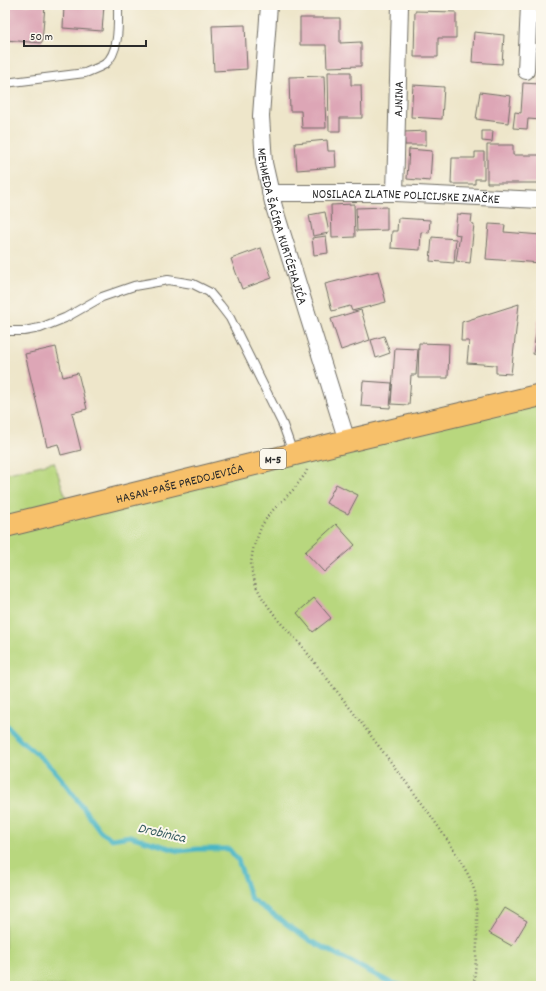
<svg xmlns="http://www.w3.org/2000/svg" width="546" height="991" viewBox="0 0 546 991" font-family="Dekko,sans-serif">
<rect width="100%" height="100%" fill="#fbf7ec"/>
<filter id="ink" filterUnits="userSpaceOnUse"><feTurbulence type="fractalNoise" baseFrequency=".025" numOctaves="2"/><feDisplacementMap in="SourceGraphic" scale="8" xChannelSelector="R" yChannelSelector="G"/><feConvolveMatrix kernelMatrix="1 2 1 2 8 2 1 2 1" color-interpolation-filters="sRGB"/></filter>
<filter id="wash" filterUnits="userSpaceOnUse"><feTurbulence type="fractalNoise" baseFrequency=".012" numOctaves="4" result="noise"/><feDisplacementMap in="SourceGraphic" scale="16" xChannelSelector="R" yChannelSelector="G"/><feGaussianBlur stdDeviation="0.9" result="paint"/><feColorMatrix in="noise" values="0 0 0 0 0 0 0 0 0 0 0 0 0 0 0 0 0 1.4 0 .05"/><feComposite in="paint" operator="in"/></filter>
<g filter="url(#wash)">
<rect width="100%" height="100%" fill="#eee6ca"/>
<path fill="#b8d77e" stroke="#728154" d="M541,395V986H5V474L54,462L70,510Z"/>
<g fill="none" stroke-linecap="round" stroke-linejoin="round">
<path stroke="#49b6c5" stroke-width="5" d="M5,723C17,741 37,752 52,768C70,788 85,811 101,832L112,839L130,836L179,851L197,849H229L238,860L251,899L309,940L391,983L404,986"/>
</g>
<g id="blocks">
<path fill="#dda6b6" d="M5,5H45L42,43L5,40Z
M64,5H104L102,31L63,28Z
M415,11L456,12V38H438V57H414Z
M300,18H340V43L361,42V66L327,67L326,45H300Z
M245,25L247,69L214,71L212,26Z
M474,32L504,35L502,64L472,62Z
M328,72H351V85H361L362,118H340V131H329Z
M540,74H541V120L528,119L527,129L513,128L515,112L521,113L523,83L539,84Z
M324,76L326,128H302L301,111H290L289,77Z
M413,85L444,87L442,119L411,117Z
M480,92L511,96L508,123L476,119Z
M426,131V145H405L404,132Z
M482,131H493L492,142L482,141Z
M327,140L328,151H335L336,167L297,170L295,143Z
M487,145H513V155H541V183H487Z
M409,149L432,151L430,181L407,179Z
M475,152H484V179H475V184H451L452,158H475Z
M354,204L355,237L332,238L331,205Z
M387,207V230L357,231L356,208Z
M325,212L329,233L313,236L309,215Z
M457,214L472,215L471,223L474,224L470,263L456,261L460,235L455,234Z
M398,218L430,220L429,233L421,232L420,250L391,248L392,231H397Z
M489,224L505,225L504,232L541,235V263L486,259Z
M326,236L328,253L314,255L312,238Z
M432,237L456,239L454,263L430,261Z
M261,248L272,278L242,289L231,259Z
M378,271L386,302L352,311L350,306L332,311L325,284Z
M519,304L511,374L496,373V365L467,363L469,341H461L462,322Z
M361,310L370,340L341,350L331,319Z
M538,321H541V355L533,354Z
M384,336L390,353L376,358L371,340Z
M419,343L449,344L448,378H418Z
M56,347L63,377L78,373L87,409L72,413L81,450L61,455L58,444L47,447L25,354Z
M395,348L418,349L416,375H411L409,405L391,404Z
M363,381L392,383L390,408L361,406Z
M336,484L358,495L348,514L326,503Z
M336,524L355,545L324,572L305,552Z
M314,598L331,618L313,632L297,613Z
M505,908L527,921L512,946L489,933Z"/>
</g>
</g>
<g filter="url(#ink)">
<use href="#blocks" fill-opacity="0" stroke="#6f6c63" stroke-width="1"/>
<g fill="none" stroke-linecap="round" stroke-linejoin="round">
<g stroke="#6f6c63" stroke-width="10">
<path id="lane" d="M5,83L85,73C92,70 99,68 105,64C120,52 118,23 118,5
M5,331H24L40,328L65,318L102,297L134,286L168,280L193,284L209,292L220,305L230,318L283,425L293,453"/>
</g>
<g stroke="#6f6c63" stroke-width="18">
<g id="street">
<path id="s1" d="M269,5L261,116L264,163L274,207L347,441"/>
<path d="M526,71L529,5"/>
<path id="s2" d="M270,193H395L541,200"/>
<path id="s3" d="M395,193L400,5"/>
</g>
</g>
<g stroke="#6f6c63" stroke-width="24">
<g id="primary">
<path id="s4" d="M5,526L347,441L541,395"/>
</g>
</g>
<path stroke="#6f6c63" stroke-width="2.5" stroke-dasharray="1 3" stroke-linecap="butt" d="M307,470L306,473L294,489L271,512L262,525L253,549L251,563L252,572L256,586L263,599L279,621L301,645L353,712L427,810L452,847L469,876L475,892L477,912V945L474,986"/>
<use href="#lane" stroke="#fff" stroke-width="8"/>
<use href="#street" stroke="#fff" stroke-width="16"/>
<use href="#primary" stroke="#f7c06b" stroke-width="22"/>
</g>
</g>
<g text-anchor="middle" stroke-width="4" stroke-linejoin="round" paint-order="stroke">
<rect fill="#fbf7ec" stroke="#696865" stroke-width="1" x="260" y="449" width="26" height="20" rx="3"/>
<g font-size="12" font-weight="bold" fill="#2b2b2b">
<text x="273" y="463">M-5</text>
</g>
<g font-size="13" fill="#2b2b2b" stroke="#fbf7ec">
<text dy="5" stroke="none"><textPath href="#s3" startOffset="94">AJNINA</textPath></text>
<text dy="5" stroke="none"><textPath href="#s2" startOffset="136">NOSILACA ZLATNE POLICIJSKE ZNAČKE</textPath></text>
<text dy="5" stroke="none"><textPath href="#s1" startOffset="224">MEHMEDA ŠAĆIRA KURTĆEHAJIĆA</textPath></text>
<text dy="5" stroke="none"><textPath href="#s4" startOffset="180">HASAN-PAŠE PREDOJEVIĆA</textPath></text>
</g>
<g font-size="14" font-style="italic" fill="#365c61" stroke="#fbf7ec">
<text transform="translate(162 832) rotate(13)" y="5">Drobinica</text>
</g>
</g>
<rect width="546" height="991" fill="none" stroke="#fbf7ec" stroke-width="20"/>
<path d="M24 40v6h122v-6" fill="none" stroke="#2b2b2b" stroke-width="2"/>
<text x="30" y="40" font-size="12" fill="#2b2b2b" stroke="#fbf7ec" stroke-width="3" paint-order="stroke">50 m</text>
</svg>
